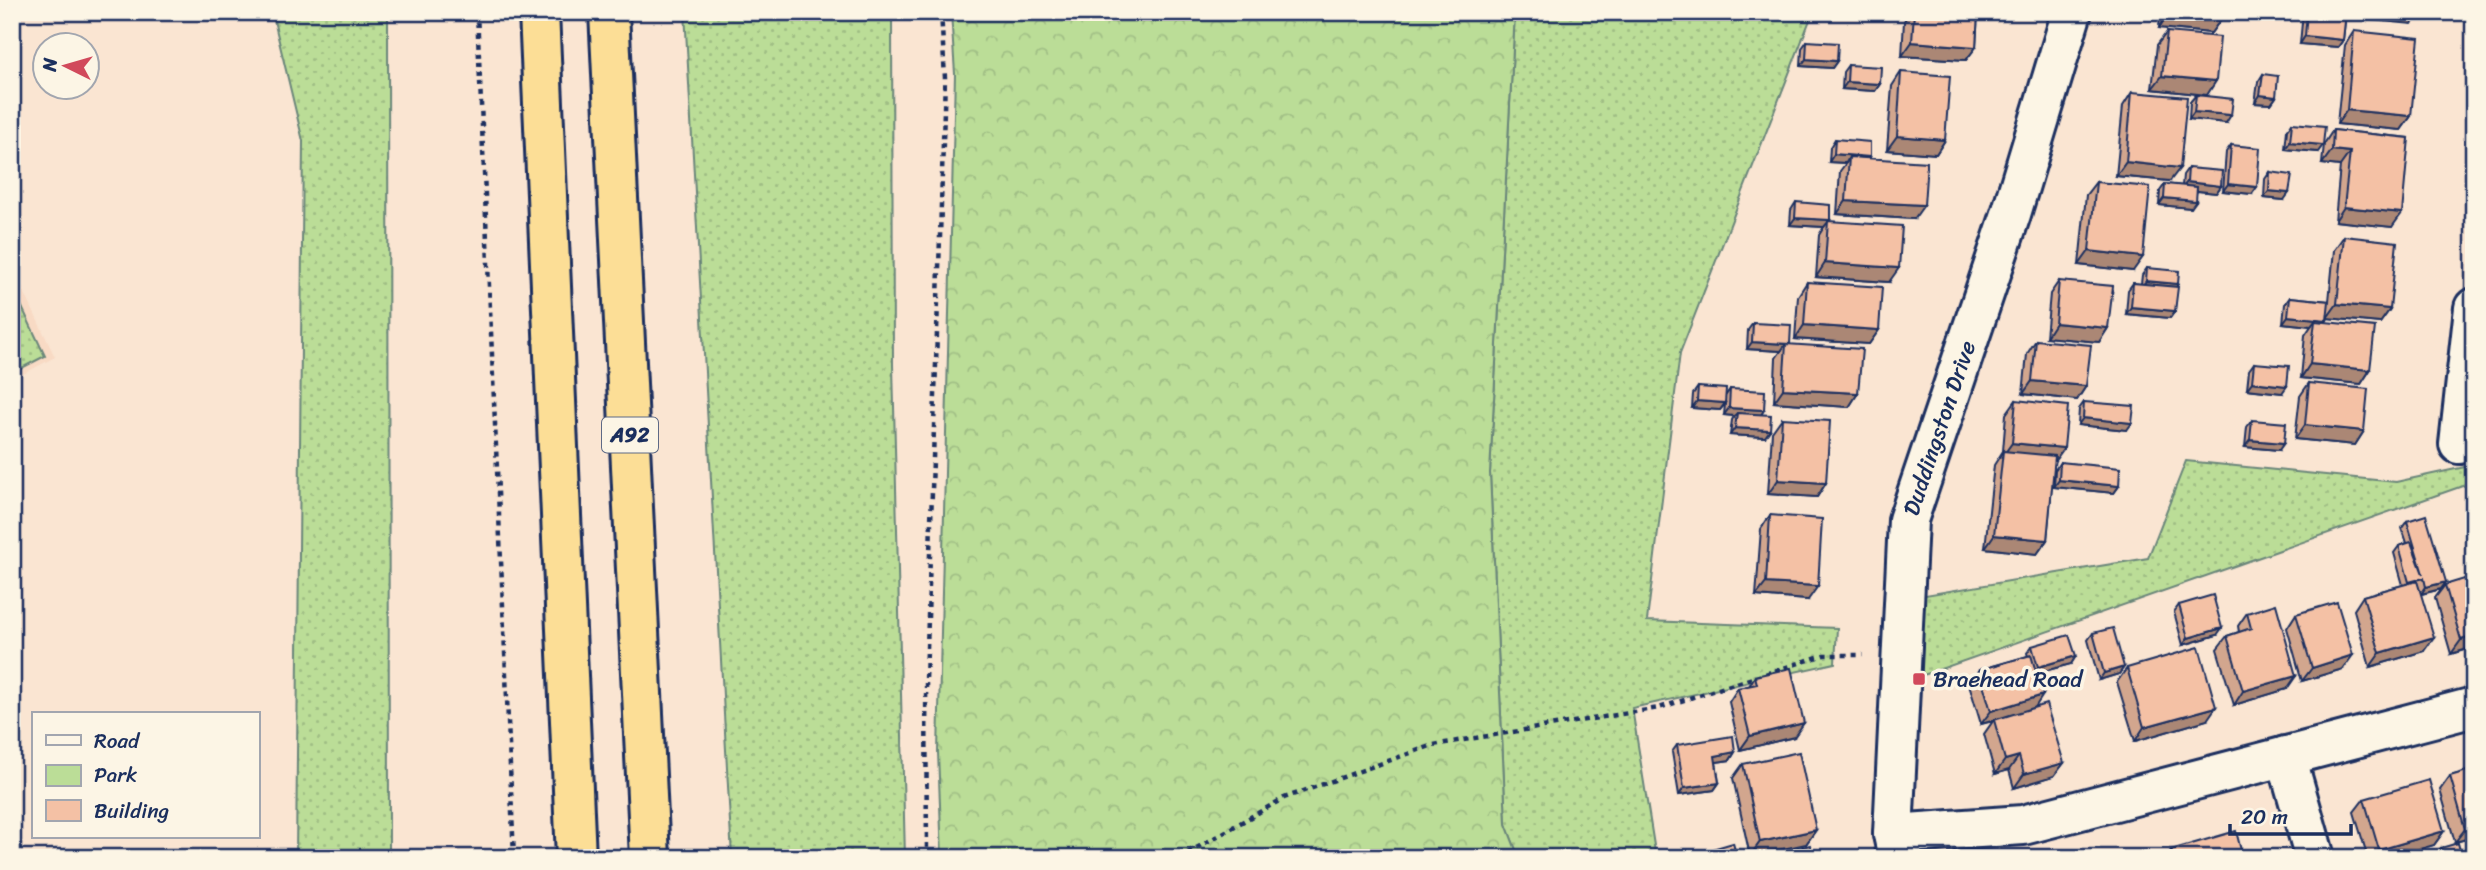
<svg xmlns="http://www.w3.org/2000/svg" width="2486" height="870" viewBox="0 0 2486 870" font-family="Sriracha,sans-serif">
<defs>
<pattern id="green-dots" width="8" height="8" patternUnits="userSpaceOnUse" patternTransform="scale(1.75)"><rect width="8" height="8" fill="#bbdd97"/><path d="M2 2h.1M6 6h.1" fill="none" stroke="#a0be85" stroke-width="1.8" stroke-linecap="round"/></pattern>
<pattern id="forest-crowns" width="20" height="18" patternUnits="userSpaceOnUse" patternTransform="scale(1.75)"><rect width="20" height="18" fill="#bbdd97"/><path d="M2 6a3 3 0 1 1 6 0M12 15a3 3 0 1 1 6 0" fill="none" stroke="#a0be85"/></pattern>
</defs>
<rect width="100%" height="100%" fill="#fae5d2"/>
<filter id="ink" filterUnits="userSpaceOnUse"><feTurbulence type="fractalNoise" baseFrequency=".0143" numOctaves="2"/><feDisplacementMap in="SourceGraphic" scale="14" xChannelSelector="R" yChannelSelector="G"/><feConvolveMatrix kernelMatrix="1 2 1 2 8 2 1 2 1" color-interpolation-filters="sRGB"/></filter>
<g filter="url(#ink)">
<path fill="#f8dac4" d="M12,266L55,357L12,380Z"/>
<path fill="url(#green-dots)" stroke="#6b867a" stroke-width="2" d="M272,12H388L389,858H296L303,141Z
M685,12H892L893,365L905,858H732Z
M1515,12H1813L1680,353L1647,621L1837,628L1835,663L1632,708L1656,858H1519L1506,824L1490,473Z
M12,286L45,356L12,373Z
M2186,461L2396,482L2474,465V482L1915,678L1925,595L2148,558Z"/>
<path fill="url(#forest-crowns)" stroke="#6b867a" stroke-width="2" d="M951,12H1515L1490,473L1506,824L1519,858H942L938,752L955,74Z"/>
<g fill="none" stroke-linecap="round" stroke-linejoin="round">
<g stroke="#1b2f5e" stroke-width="44">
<g id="minor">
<path d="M2459,444L2474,308"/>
<path d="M2286,756L2315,858"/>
<path d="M1893,834L2023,825L2474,707"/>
<path id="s1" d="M1898,858L1893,834L1908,520L2011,214L2072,12"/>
</g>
</g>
<g stroke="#1b2f5e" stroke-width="44">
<path id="trunk" d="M539,12L576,858
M609,12L650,858"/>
</g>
<path stroke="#1b2f5e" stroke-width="4.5" stroke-dasharray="5 5" stroke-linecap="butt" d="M477,12L514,858
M927,858L926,681L945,78L941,12
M1179,858L1284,798L1433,745L1659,708L1824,655H1863"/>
<use href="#minor" stroke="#fcf5e5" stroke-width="38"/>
<use href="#trunk" stroke="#fcde96" stroke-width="38"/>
</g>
<path fill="#d2a68e" stroke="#1b2f5e" stroke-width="2" d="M1910,12H1978L1976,47L1966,60L1902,56L1904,21Z
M2160,12H2222L2221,19L2211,33L2159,28Z
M2303,12H2346L2343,40L2338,47L2300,44Z
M2354,31L2411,116L2401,130L2337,124L2345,45Z
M2167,32L2207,95L2152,89L2157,45Z
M1807,41L1837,61L1832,68L1801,66L1802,48Z
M1848,65L1880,84L1875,91L1842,89L1843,72Z
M1901,72L1945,140L1936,154L1887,150L1892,86Z
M2263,74L2276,97L2271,104L2255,103L2258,82Z
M2132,92L2170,181L2116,176L2123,106Z
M2196,95L2226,123L2189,119L2190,102Z
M2292,123L2318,152L2285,149L2287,130Z
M2333,130L2409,138L2392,227L2335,221L2340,166L2322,164L2324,144Z
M1835,139L1870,157L1869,158L1914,219L1837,214L1840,171L1846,163L1829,162L1830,147Z
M2231,145L2252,194L2223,191L2226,152Z
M2188,168L2221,186L2216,193L2197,191L2191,208L2159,205L2160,191L2165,184L2182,186L2183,175Z
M2270,172L2284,200L2264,198L2265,179Z
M2096,182L2133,271L2079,265L2086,195Z
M1796,202L1829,221L1889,282L1816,277L1819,235L1824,227L1790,225L1791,210Z
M2344,236L2390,309L2380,323L2327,318L2325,322L2370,370L2361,384L2301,378L2305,335L2311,326L2283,323L2285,304L2290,297L2329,301L2334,250Z
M2147,268L2176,287L2175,311L2170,318L2126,314L2128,290L2133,283L2141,284L2142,275Z
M2059,281L2108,328L2099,342L2046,337L2050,294Z
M1807,282L1879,330L1869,344L1795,339L1798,296Z
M1753,323L1790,344L1858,393L1849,407L1774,402L1776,358L1781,351L1747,349L1748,330Z
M2036,340L2086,386L2077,400L2023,394L2027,354Z
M2254,363L2282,393L2247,389L2249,370Z
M2309,383L2364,431L2355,445L2295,439L2300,396Z
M1698,387L1726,395L1730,389L1764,410L1761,414L1765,437L1730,435L1732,420L1734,416L1724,415L1725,404L1720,410L1692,408L1693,394Z
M2016,400L2054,462L2047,540L2037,554L1985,548L1994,465L2003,451L2006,414Z
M2084,402L2127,430L2078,425L2079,409Z
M1782,418L1826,483L1817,497L1768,494L1772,432Z
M2252,420L2279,450L2245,447L2247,427Z
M2060,462L2119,486L2114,493L2054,487L2055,470Z
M1770,515L1808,600L1756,596L1761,529Z
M2407,521L2441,589L2421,594L2424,651L2370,667L2354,610L2363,596L2403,585L2394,553L2399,546L2407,543L2402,528Z
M2445,585L2474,647L2451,654L2435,598Z
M2179,605L2217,635L2183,645L2174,612Z
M2247,613L2287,689L2234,705L2217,649L2227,636L2239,632L2238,626Z
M2296,614L2343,669L2302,681L2287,628Z
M2093,633L2124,667L2119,674L2099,680L2088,640Z
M2032,646L2076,656L2071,664L2037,673L2034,708L2064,763L2054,776L2014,788L2009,770L1995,774L1984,734L1993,721L1981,724L1969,684L1979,670L2028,656L2027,653Z
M2127,668L2207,720L2135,741L2117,682Z
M1755,676L1794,737L1740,750L1729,702L1738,688L1749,686Z
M1677,745L1735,752L1730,760L1716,762L1719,783L1714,790L1679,795L1672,752Z
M1743,764L1816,830L1806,844L1750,856L1733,778Z
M2474,769V837L2455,842L2440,790L2450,776Z
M2364,799L2444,831L2434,845L2390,858H2368L2354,812Z
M2441,848L2462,858H2437L2436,855Z
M2171,850L2243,858H2166Z"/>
<path fill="#ab8774" stroke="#1b2f5e" stroke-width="2" d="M2366,12H2421L2412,24L2361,19Z
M2168,14L2221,19L2211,33L2159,28Z
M2305,36L2343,40L2338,47L2300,44Z
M1912,42L1976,47L1966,60L1902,56Z
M1806,59L1837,61L1832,68L1801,66Z
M2162,76L2216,81L2207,95L2152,89Z
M1847,82L1880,84L1875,91L1842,89Z
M2260,95L2276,97L2271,104L2255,103Z
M2347,110L2411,116L2401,130L2337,124Z
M2194,112L2231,115L2226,123L2189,119Z
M1897,136L1945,140L1936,154L1887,150Z
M2290,142L2323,145L2318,152L2285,149Z
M2332,150L2350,152L2340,166L2322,164Z
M1834,154L1870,157L1865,164L1849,157L1846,163L1829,162Z
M2126,162L2180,168L2170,181L2116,176Z
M2187,182L2221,186L2216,193L2181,189Z
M2228,184L2257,187L2252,194L2223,191Z
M2269,191L2289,193L2284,200L2264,198Z
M2164,198L2196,201L2191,208L2159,205Z
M1846,201L1924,205L1914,219L1837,214Z
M2344,207L2402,213L2392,227L2335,221Z
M1795,218L1830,220L1824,227L1790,225Z
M2089,251L2143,257L2133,271L2079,265Z
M1825,263L1899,268L1889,282L1816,277Z
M2146,281L2178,284L2173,292L2140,288Z
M2337,304L2390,309L2380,323L2327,318Z
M2131,307L2175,311L2170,318L2126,314Z
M2288,316L2327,320L2322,327L2315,321L2311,326L2283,323Z
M2055,323L2108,328L2099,342L2046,337Z
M1804,325L1879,330L1869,344L1795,339Z
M1752,342L1786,344L1781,351L1747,349Z
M2310,364L2370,370L2361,384L2301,378Z
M2032,381L2086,386L2077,400L2023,394Z
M2252,382L2287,386L2282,393L2247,389Z
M1783,389L1858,393L1849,407L1774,402Z
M1697,401L1725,403L1720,410L1692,408Z
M1729,408L1764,410L1759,418L1737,413L1734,416L1724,415Z
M2083,418L2132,423L2127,430L2078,425Z
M2305,425L2364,431L2355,445L2295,439Z
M1735,428L1770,430L1765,437L1730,435Z
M2250,440L2284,443L2279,450L2245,447Z
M2012,443L2064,448L2054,462L2002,457Z
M1778,480L1826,483L1817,497L1768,494Z
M2059,480L2119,486L2114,493L2054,487Z
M1994,535L2047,540L2037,554L1985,548Z
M2446,582L2441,589L2421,594L2426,587Z
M1766,583L1818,586L1808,600L1756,596Z
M2222,628L2217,635L2183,645L2188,638Z
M2474,636V647L2451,654L2461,640Z
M2434,637L2424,651L2370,667L2380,653Z
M2353,655L2343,669L2302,681L2312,668Z
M2076,656L2071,664L2033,674L2038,667Z
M2124,667L2119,674L2099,680L2104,673Z
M2296,676L2287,689L2234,705L2243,691Z
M2043,695L2034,709L1981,724L1991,711Z
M2216,707L2207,720L2135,741L2144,727Z
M1804,723L1794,737L1740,750L1750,736Z
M1735,752L1730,760L1710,763L1715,756Z
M2019,756L2009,770L1995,774L2005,760Z
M2064,763L2054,776L2014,788L2024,774Z
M1719,783L1714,790L1679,795L1684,788Z
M2474,826V837L2455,842L2465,829Z
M1816,830L1806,844L1750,856L1760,842Z
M2444,831L2434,845L2390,858H2374L2379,850Z"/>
<path fill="#f4c1a5" stroke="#1b2f5e" stroke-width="2" d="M1914,12H1978L1976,47L1912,42Z
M2168,12H2222L2221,19L2168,14Z
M2307,12H2346L2343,40L2305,36Z
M2354,31L2419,38L2411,116L2347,110Z
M2167,32L2220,37L2216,81L2162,76Z
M1807,41L1838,43L1837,61L1806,59Z
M1848,65L1881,67L1880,84L1847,82Z
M1901,72L1950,76L1945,140L1897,136Z
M2263,74L2278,76L2276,97L2260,95Z
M2132,92L2187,97L2180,168L2126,162Z
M2196,95L2233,99L2231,115L2194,112Z
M2292,123L2325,126L2323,145L2290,142Z
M2333,130L2409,138L2402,213L2344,207L2350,152L2332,150Z
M1835,139L1870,142V157L1834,154Z
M2231,145L2260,148L2257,187L2228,184Z
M1849,157L1927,162L1924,205L1846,201Z
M2188,168L2222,171L2221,186L2187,182Z
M2270,172L2292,175L2289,193L2269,191Z
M2096,182L2150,187L2143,257L2089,251Z
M2165,184L2197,187L2196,201L2164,198Z
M1796,202L1830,205V220L1795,218Z
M1828,221L1902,226L1899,268L1825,263Z
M2344,236L2397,242L2390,309L2337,304Z
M2147,268L2179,271L2178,284L2146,281Z
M2059,281L2113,286L2108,328L2055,323Z
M1807,282L1882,287L1879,330L1804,325Z
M2133,283L2178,287L2175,311L2131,307Z
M2290,297L2329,301L2327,320L2288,316Z
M2315,321L2375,327L2370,370L2310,364Z
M1753,323L1791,325L1790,344L1752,342Z
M2036,340L2091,345L2086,386L2032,381Z
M1786,344L1862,349L1858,393L1783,389Z
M2254,363L2289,366L2287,386L2252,382Z
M2309,383L2368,389L2364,431L2305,425Z
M1698,387L1726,389L1725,403L1697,401Z
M1730,389L1765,391L1764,410L1729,408Z
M2016,400L2068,406L2064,448L2012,443Z
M2084,402L2134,406L2132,423L2083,418Z
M1737,413L1771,415L1770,430L1735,428Z
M1782,418L1830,421L1826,483L1778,480Z
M2252,420L2286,423L2284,443L2250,440Z
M2003,451L2055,456L2047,540L1994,535Z
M2060,462L2120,468L2119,486L2059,480Z
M1770,515L1822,519L1818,586L1766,583Z
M2426,515L2446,582L2426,587L2424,578L2409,582L2399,546L2411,542L2423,574L2407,521Z
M2474,576V636L2461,640L2445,585Z
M2417,581L2434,637L2380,653L2363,596Z
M2213,595L2222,628L2188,638L2179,605Z
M2337,602L2353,655L2312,668L2296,614Z
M2276,604L2296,676L2243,691L2227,636L2251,628L2247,613Z
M2113,628L2124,667L2104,673L2093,633Z
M2069,635L2076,656L2038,667L2032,646Z
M2199,647L2216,707L2144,727L2127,668Z
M2031,655L2043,695L1991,711L1979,670Z
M1791,668L1804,723L1750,736L1738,688L1757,684L1755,676Z
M2046,704L2064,763L2024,774L2019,756L2005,760L1994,720Z
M1733,736L1735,752L1715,756L1719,783L1684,788L1677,745Z
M1799,752L1816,830L1760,842L1743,764Z
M2474,769V826L2465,829L2450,776Z
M2429,780L2444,831L2379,850L2364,799Z
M2236,831L2243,858H2174L2171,850Z
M1733,843L1737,858H1703L1702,852Z
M2458,843L2462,858H2444L2441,848Z
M1810,845L1814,858H1762Z"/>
</g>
<rect fill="#d1495b" stroke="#fcf5e5" stroke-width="2.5" x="1912" y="672" width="14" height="14" rx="3.5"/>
<g text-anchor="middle" stroke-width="7" stroke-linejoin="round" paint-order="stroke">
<rect fill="#fcf5e5" stroke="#5e6a86" stroke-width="2" x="602" y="417.5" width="56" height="35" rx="5"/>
<g font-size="21" font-weight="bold" fill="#1b2f5e">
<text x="630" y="442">A92</text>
</g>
<g font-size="23" fill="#1b2f5e" stroke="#fcf5e5">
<text dy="8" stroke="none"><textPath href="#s1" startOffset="436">Duddingston Drive</textPath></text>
</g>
<g font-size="23" fill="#1b2f5e" stroke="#fcf5e5" text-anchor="start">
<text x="1933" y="687">Braehead Road</text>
</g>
</g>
<rect width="2486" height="870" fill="none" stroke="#fcf5e5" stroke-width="42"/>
<rect x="21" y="21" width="2444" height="828" fill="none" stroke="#1b2f5e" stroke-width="2.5" filter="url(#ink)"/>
<rect x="32" y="712" width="228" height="126" fill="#fcf5e5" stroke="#a2a6af" stroke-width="2"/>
<rect x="46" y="735" width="35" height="10" fill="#fcf5e5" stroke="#a2a6af" stroke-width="2"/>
<text x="94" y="748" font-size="21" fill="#1b2f5e">Road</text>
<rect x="46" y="765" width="35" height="21" fill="#bbdd97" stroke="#a2a6af" stroke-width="2"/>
<text x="94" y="782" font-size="21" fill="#1b2f5e">Park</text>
<rect x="46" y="800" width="35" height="21" fill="#f4c1a5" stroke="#a2a6af" stroke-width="2"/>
<text x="94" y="818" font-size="21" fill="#1b2f5e">Building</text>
<g transform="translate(66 66) rotate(275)"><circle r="33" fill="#fcf5e5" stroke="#a2a6af" stroke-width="2"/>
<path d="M0-5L12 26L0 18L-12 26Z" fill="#d1495b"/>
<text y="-10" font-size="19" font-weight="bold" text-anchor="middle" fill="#1b2f5e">N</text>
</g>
<path d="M2230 824v10h121v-10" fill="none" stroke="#1b2f5e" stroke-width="3.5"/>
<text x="2241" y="824" font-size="21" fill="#1b2f5e" stroke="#fcf5e5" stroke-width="5" paint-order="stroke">20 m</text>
</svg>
